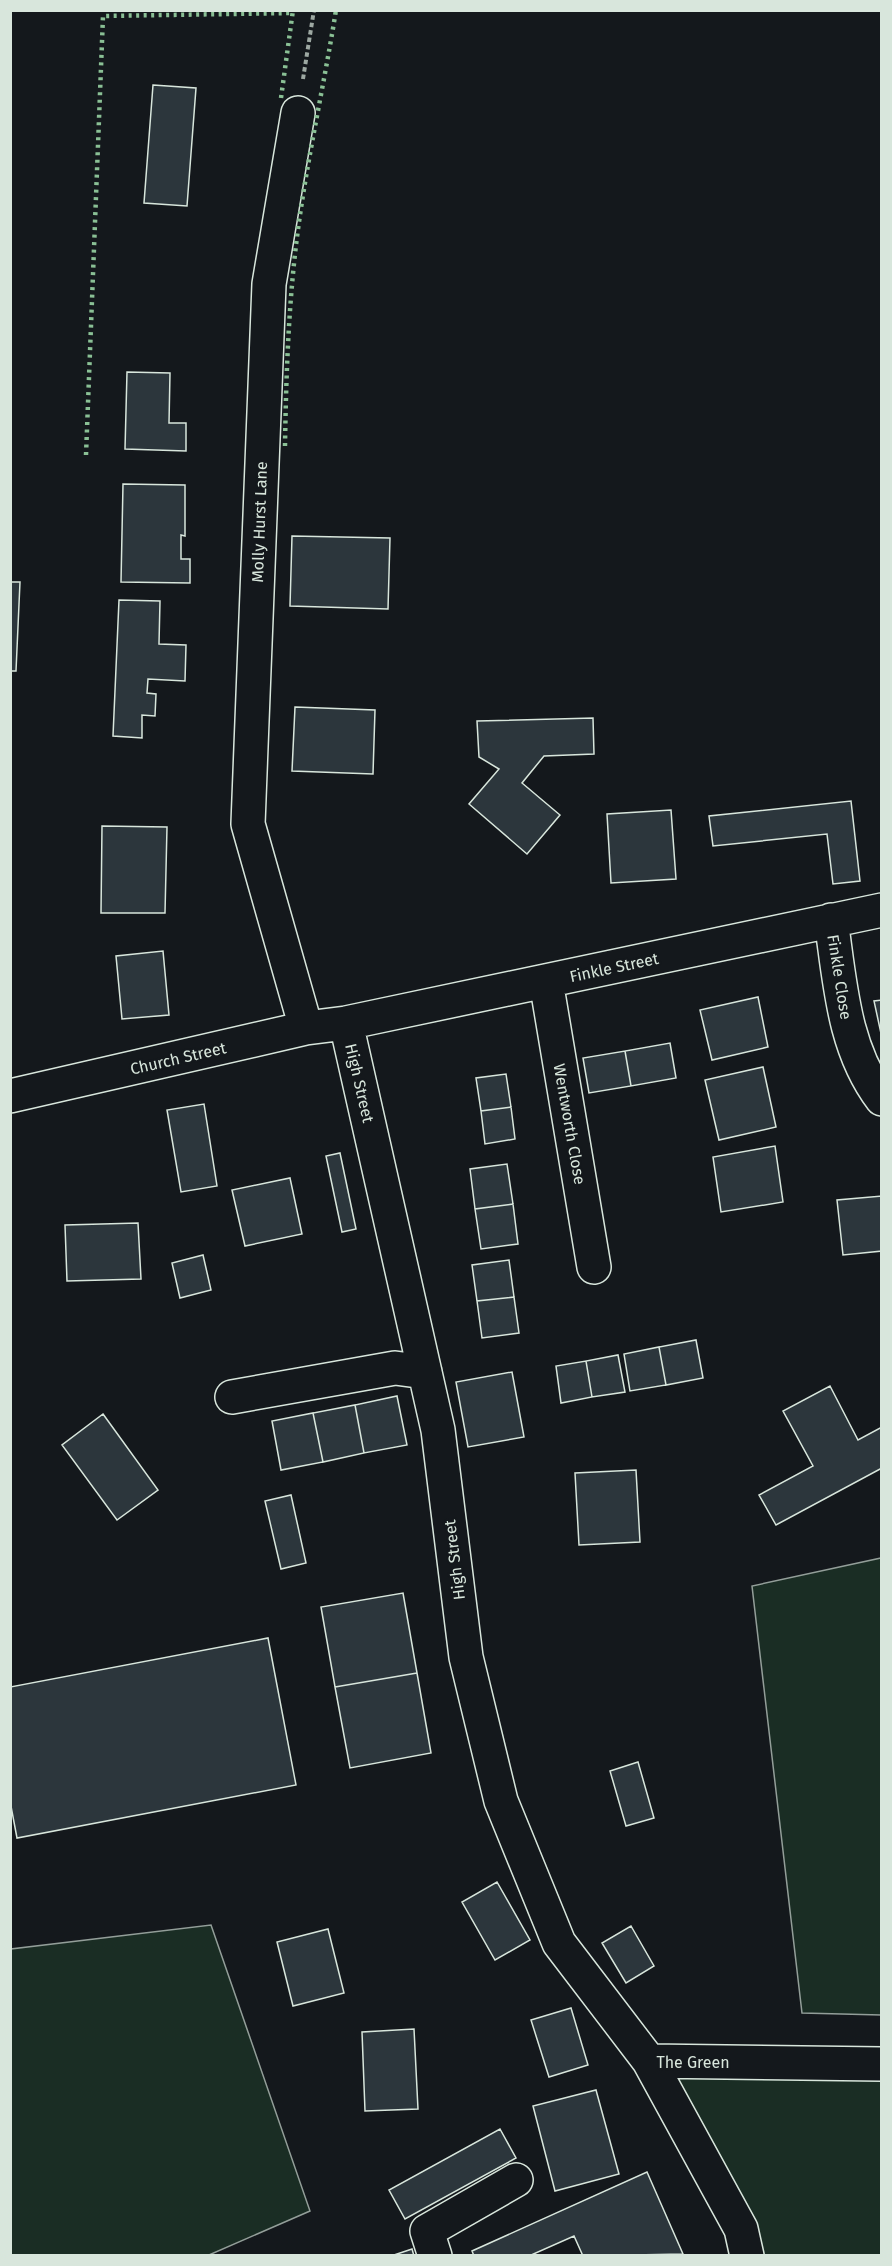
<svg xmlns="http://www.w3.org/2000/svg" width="892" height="2266" viewBox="0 0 892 2266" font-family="'Fira Sans',sans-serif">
<rect width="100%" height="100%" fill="#14181c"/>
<path fill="#1a2d24" stroke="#939e99" stroke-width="1.5" d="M881,1558V2015L802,2013L752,1586Z
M211,1925L310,2211L209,2255H11V1949Z
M649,2061L881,2064V2255H747Z"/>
<path fill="#2c363c" stroke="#d8e6dc" stroke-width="1.5" d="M153,85L196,88L187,206L144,203Z
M127,372L170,373L169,423H186V451L125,449Z
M123,484L185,485V536L181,535V559H190V583L121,582Z
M292,536L390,538L388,609L290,606Z
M10,582H20L16,671H10Z
M119,600L160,601L159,644L186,645L185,681L148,679L147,693L156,694L155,716L142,715V738L113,736Z
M295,707L375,710L373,774L292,771Z
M593,718L594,754L544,756L522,783L560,815L527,854L469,804L499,769L479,757L477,721Z
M851,801L860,881L833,884L827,834L713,846L709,816Z
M671,810L676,879L611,883L607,814Z
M102,826L167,827L165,913H101Z
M163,951L169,1015L122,1019L116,956Z
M758,997L768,1047L712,1060L700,1010Z
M882,1000V1038L874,1001Z
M670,1043L676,1078L631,1086L625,1051Z
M625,1051L631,1086L589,1093L583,1058Z
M763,1067L776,1127L719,1140L705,1080Z
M506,1074L511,1107L481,1111L476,1078Z
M204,1104L217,1186L181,1192L167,1110Z
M511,1107L515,1139L485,1144L481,1111Z
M775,1146L783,1202L721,1212L713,1157Z
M340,1153L356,1229L342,1232L326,1156Z
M507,1164L513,1204L475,1209L470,1169Z
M290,1178L302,1234L245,1246L232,1190Z
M882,1196V1251L843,1255L837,1200Z
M513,1204L518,1244L481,1249L475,1209Z
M138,1223L141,1279L67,1281L65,1225Z
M203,1255L211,1290L180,1298L172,1263Z
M509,1260L514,1297L477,1301L472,1265Z
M514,1297L519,1333L482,1338L477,1301Z
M696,1340L703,1378L666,1385L659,1347Z
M659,1347L666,1385L630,1391L624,1354Z
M618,1355L625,1392L592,1397L586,1361Z
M586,1361L592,1397L561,1403L556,1366Z
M512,1372L524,1437L468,1447L456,1382Z
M830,1386L858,1440L882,1427V1468L776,1525L759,1495L813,1466L783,1411Z
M397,1396L407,1445L364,1453L355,1405Z
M355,1405L364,1453L323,1462L313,1413Z
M313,1413L323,1462L281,1470L272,1421Z
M103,1414L158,1490L117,1520L62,1445Z
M636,1470L640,1542L579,1545L575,1473Z
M291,1495L306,1563L281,1569L265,1501Z
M403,1593L417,1673L335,1687L321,1607Z
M268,1638L296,1785L17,1838L10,1801V1687Z
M417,1673L431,1753L350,1768L335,1687Z
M638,1762L654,1818L626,1826L610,1771Z
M497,1882L530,1940L495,1960L462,1902Z
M631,1926L654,1966L626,1983L602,1943Z
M328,1929L344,1993L293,2006L277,1942Z
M571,2008L588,2065L549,2077L531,2020Z
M414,2029L418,2109L365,2111L362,2032Z
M596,2090L619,2174L555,2191L533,2106Z
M500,2129L516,2158L405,2219L389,2190Z
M647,2172L683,2254L583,2256L574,2236L529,2256H474L472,2251Z
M412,2249L414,2256H391Z"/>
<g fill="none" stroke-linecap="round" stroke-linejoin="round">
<g stroke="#d8e6dc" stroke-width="36">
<path id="minor" d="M298,113L269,284L248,824L306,1028
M831,920C840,981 843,1048 882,1099
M546,981L594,1267
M346,1023L438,1430L466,1657L501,1801L559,1943L649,2061L741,2229L747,2256
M10,1096L306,1028L346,1023L882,910
M232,1397L395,1368L425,1372
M649,2061L882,2064
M435,2256L427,2231L516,2180"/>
</g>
<path stroke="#9da8a2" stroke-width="4" stroke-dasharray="4.5 3" stroke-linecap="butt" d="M303,79L314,10"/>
<use href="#minor" stroke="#14181c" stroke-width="33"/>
<path stroke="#8ac095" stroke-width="4.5" stroke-dasharray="3 4.5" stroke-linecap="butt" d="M281,98L293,10
M285,446C286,382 288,318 295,254C304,172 323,92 336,10
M86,455L103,16L293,13"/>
</g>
<g text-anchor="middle" stroke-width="4.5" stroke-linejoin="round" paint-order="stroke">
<g font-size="16" fill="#d8e6dc" stroke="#14181c">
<text transform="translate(259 522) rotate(-88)" y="6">Molly Hurst Lane</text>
<text transform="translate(614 967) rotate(-12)" y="6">Finkle Street</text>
<text transform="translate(840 977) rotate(81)" y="6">Finkle Close</text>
<text transform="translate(178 1058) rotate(-13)" y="6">Church Street</text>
<text transform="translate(360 1083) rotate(77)" y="6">High Street</text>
<text transform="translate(570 1124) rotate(80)" y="6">Wentworth Close</text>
<text transform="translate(454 1560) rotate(-97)" y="6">High Street</text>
<text x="693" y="2068">The Green</text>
</g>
</g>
<rect width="892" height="2266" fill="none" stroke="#d8e6dc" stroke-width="24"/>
</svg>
